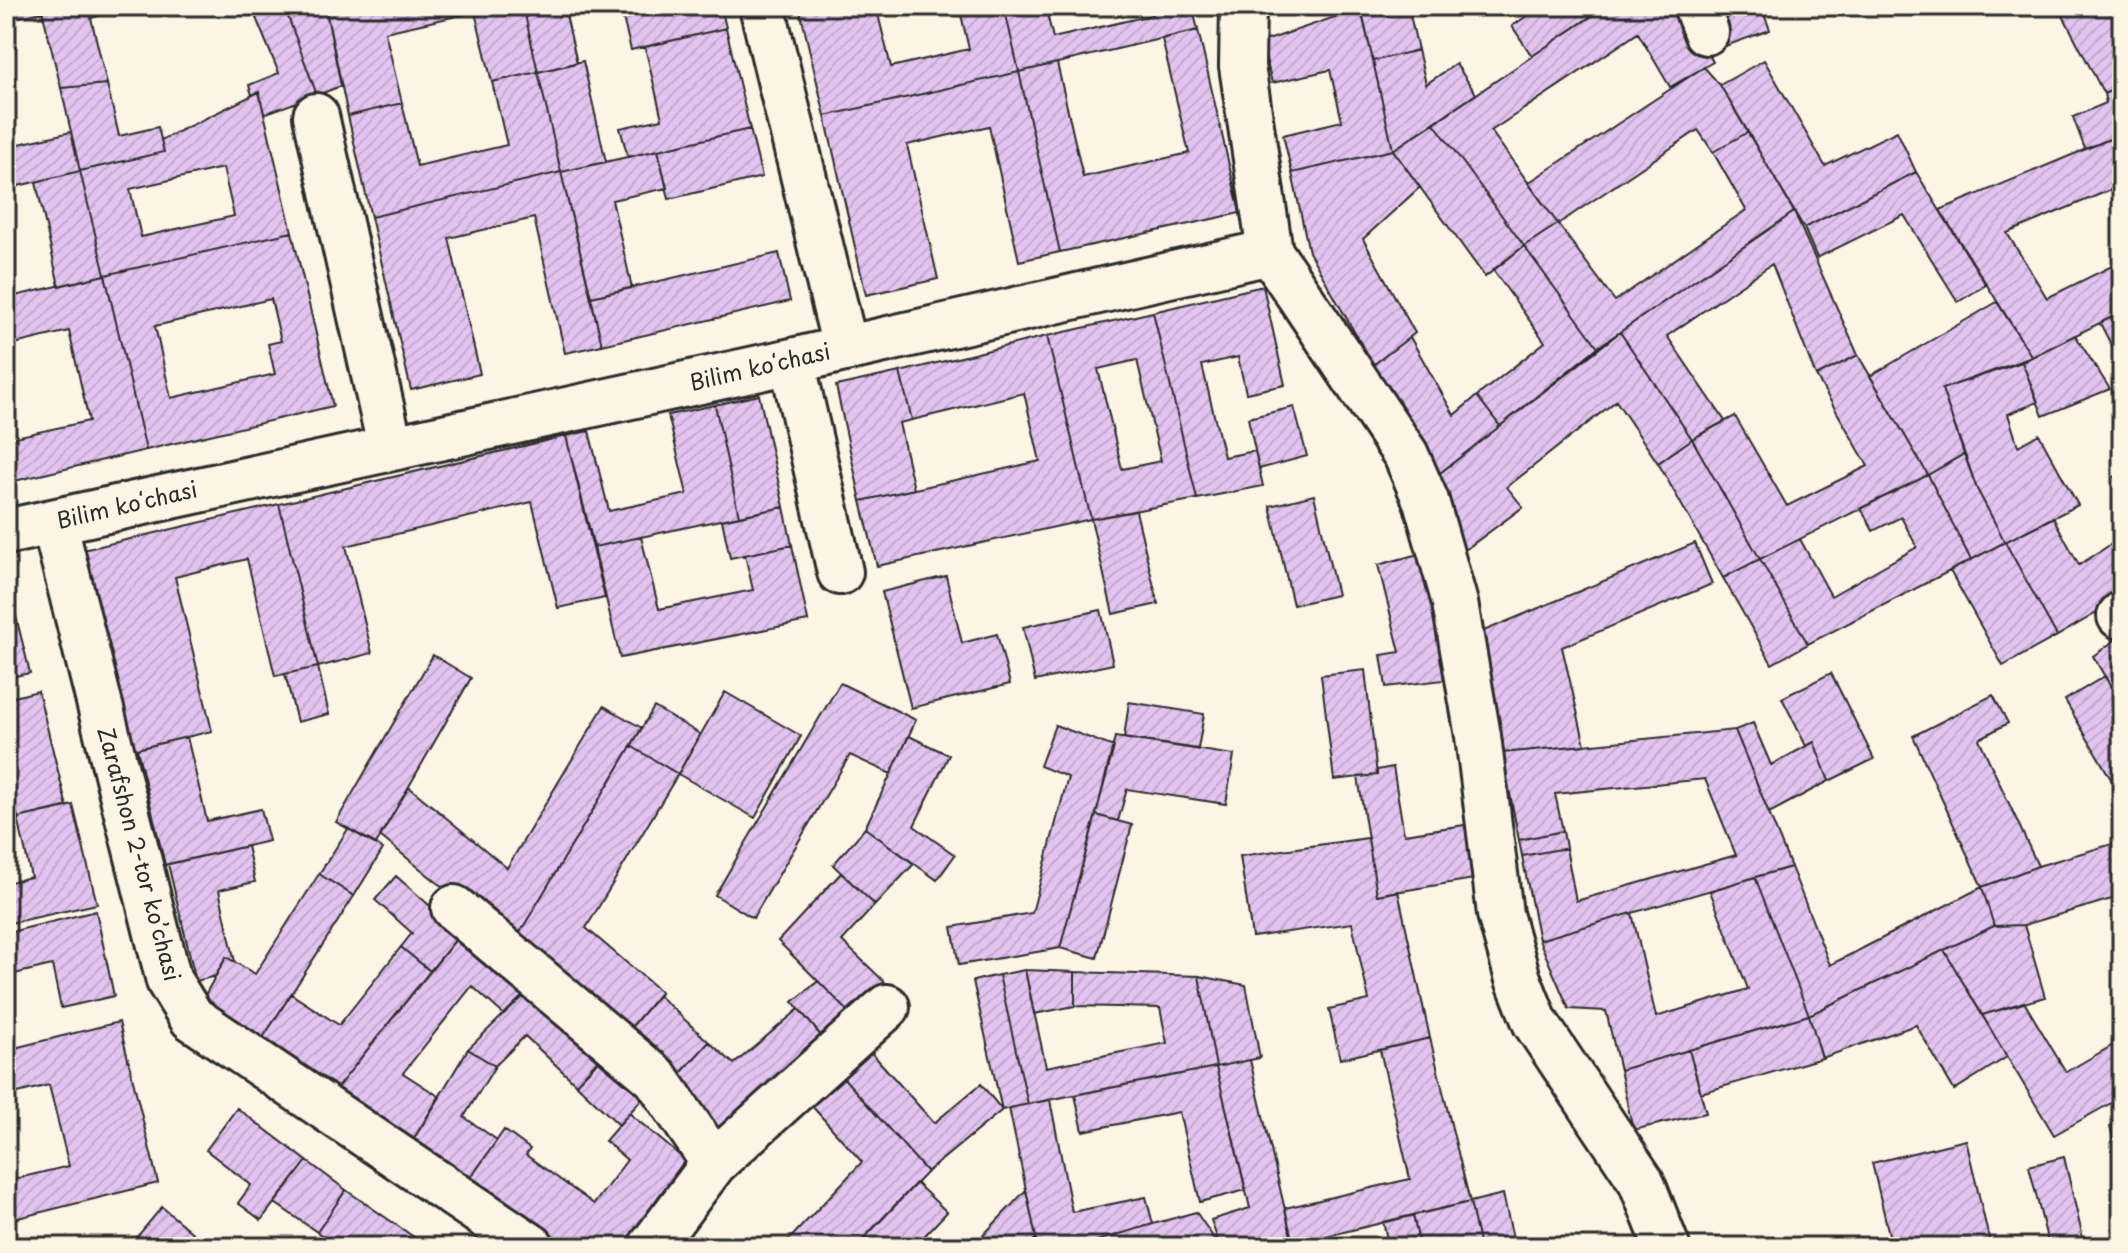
<svg xmlns="http://www.w3.org/2000/svg" width="2128" height="1253" viewBox="0 0 2128 1253" font-family="'Playpen Sans',sans-serif">
<defs>
<pattern id="building-hatch" width="6" height="6" patternUnits="userSpaceOnUse" patternTransform="scale(2)"><rect width="6" height="6" fill="#e3c4f1"/><path d="M-1 1l2-2M0 6l6-6M5 7l2-2" fill="none" stroke="#c3a9cf"/></pattern>
</defs>
<rect width="100%" height="100%" fill="#fcf5e5"/>
<filter id="ink" filterUnits="userSpaceOnUse"><feTurbulence type="fractalNoise" baseFrequency=".0125" numOctaves="2"/><feDisplacementMap in="SourceGraphic" scale="16" xChannelSelector="R" yChannelSelector="G"/><feConvolveMatrix kernelMatrix="1 2 1 2 8 2 1 2 1" color-interpolation-filters="sRGB"/></filter>
<g filter="url(#ink)">
<path fill="url(#building-hatch)" stroke="#2b2b2b" stroke-width="2" fill-rule="evenodd" d="M6,6H41L43,12L6,20Z
M41,6H131L91,18L107,84L61,88Z
M251,6H284L317,95L264,114L259,92L252,95L249,85L279,73Z
M284,6H325L341,86L317,95Z
M325,6H523L538,72L492,82L475,12L385,32L402,103L348,116Z
M523,6H564L577,63L538,72Z
M673,6H721L726,28L631,50L623,18Z
M799,6H876L891,67L969,49L959,6H1004L1019,72L825,116Z
M1004,6H1045L1053,38L1152,15L1150,6H1192L1198,30L1019,72Z
M1360,6H1408L1418,50L1373,61Z
M1542,6H1585L1592,16L1532,56L1512,26Z
M1585,6H1606L1592,16Z
M1606,6H1681L1713,62L1670,87L1638,33L1491,131L1558,224L1524,246L1434,123Z
M1705,6H1761L1770,30L1720,48Z
M2058,6H2122V85L2104,94Z
M1361,8L1393,150L1292,173L1283,135L1342,121L1330,70L1272,83L1262,42Z
M726,28L750,129L628,157L620,128L662,119L645,47Z
M1198,30L1240,213L1060,252L1019,72L1057,63L1083,177L1189,153L1162,39Z
M1418,50L1426,84L1456,64L1476,94L1393,150L1373,61Z
M1764,60L1825,166L1897,131L1916,172L1804,228L1720,85Z
M583,61L606,162L561,172L538,72Z
M1704,67L1720,85L1748,132L1713,152L1698,130L1558,224L1528,183Z
M538,72L561,172L371,217L348,116L402,103L417,166L507,145L492,82Z
M1019,72L1060,252L1019,261L989,126L907,145L938,279L866,295L825,116Z
M107,84L119,136L158,127L164,152L80,171L61,88Z
M2122,85V134L2085,149L2073,117L2106,103L2104,94Z
M259,92L292,232L105,275L80,171L164,152L161,140ZM223,168L234,216L141,237L130,189Z
M1434,123L1524,246L1485,277L1393,150Z
M750,129L762,177L669,199L658,150Z
M71,132L80,171L6,189V147Z
M1748,132L1794,212L1598,347L1524,246L1558,224L1615,301L1746,210L1713,152Z
M2122,134V185L2007,233L2047,298L2122,261V312L2032,357L1940,210Z
M658,150L667,188L612,200L632,288L591,297L561,172Z
M1393,150L1420,187L1363,239L1415,333L1373,365L1309,252L1292,173Z
M80,171L105,275L59,286L36,182Z
M561,172L602,345L565,353L534,218L449,238L480,374L411,390L371,217Z
M1916,172L1986,285L1958,302L1904,215L1817,258L1804,228Z
M1794,212L1858,355L1816,376L1772,264L1667,336L1725,421L1692,439L1620,332Z
M292,232L333,406L146,450L105,275ZM271,299L281,341L268,344L275,374L171,398L155,326Z
M1524,246L1598,347L1500,426L1477,396L1545,342L1493,270Z
M779,253L790,301L602,345L591,297Z
M105,275L146,450L6,483V439L89,421L69,331L6,346V298Z
M1263,286L1285,385L1246,393L1238,357L1202,365L1224,457L1255,451L1263,486L1197,499L1153,312Z
M1997,302L2032,357L1942,389L1964,454L1928,475L1870,376Z
M1153,312L1197,499L1091,519L1047,336ZM1137,360L1161,461L1122,469L1098,369Z
M2122,312V366L2100,323Z
M1620,332L1692,439L1658,463L1616,401L1507,487L1523,507L1454,558L1430,481Z
M2075,335L2110,389L2043,416L2022,362Z
M1047,336L1091,519L877,566L861,501L1040,461L1024,393L912,420L900,372Z
M1410,337L1454,415L1477,396L1500,426L1436,476L1373,365Z
M1858,355L1928,475L1760,559L1692,439L1735,416L1787,506L1868,466L1816,376Z
M2022,362L2038,402L2008,414L2018,446L2039,434L2078,505L2005,542L1977,489L1942,389Z
M900,372L912,420L899,423L914,489L861,501L836,386Z
M759,395L784,507L739,516L715,405Z
M715,405L739,516L594,547L566,436L589,431L609,511L687,494L668,415Z
M1294,407L1307,456L1259,469L1248,418Z
M566,436L605,598L558,608L532,502L346,546L372,653L318,667L279,504Z
M1692,439L1760,559L1723,578L1658,463Z
M1964,454L1977,489L2005,542L1971,560L1928,475Z
M2122,472V488L2114,477Z
M1928,475L1971,560L1808,644L1760,559L1800,539L1831,596L1917,547L1901,517L1873,531L1861,508Z
M1314,495L1337,595L1293,605L1270,506Z
M279,504L318,667L275,676L247,559L175,577L212,731L132,750L83,550Z
M784,507L792,545L730,558L722,520Z
M1136,511L1158,604L1113,614L1091,519Z
M2053,517L2079,565L2122,537V598L2057,636L2005,542Z
M641,537L659,609L753,590L745,555L792,545L808,621L620,658L594,547Z
M2005,542L2057,636L2003,666L1950,571Z
M1695,543L1712,584L1562,647L1585,745L1502,753L1474,635Z
M1422,553L1446,645L1440,647L1444,680L1386,687L1381,655L1400,652L1378,565Z
M1760,559L1808,644L1772,664L1723,578Z
M6,576L30,673L6,678Z
M946,576L962,643L997,634L1010,684L911,708L882,592Z
M1101,610L1113,664L1035,681L1023,627Z
M2122,635V706L2093,656Z
M433,655L471,678L376,844L336,822Z
M318,667L329,714L297,722L285,674Z
M1365,670L1377,775L1334,780L1321,675Z
M1831,673L1874,759L1829,781L1814,742L1806,746L1782,698Z
M2105,676L2122,706V798L2065,700Z
M840,683L916,720L891,774L850,755L753,918L715,895Z
M38,691L67,807L18,818L6,771V699Z
M725,692L801,736L755,818L678,774Z
M1993,695L2008,723L1979,739L2038,866L1982,887L1913,736Z
M1129,702L1204,714L1198,749L1124,738Z
M604,706L642,728L513,944L380,836L409,787L507,868Z
M654,707L700,734L678,774L631,746Z
M1753,723L1771,765L1814,742L1829,781L1769,813L1735,730Z
M1055,725L1114,747L1060,948L959,965L952,927L1032,913L1068,777L1040,766Z
M1735,730L1791,867L1539,940L1522,856L1566,848L1576,901L1736,855L1705,779L1555,794L1563,831L1519,840L1502,753Z
M909,736L949,755L914,826L955,855L937,880L865,828Z
M187,737L207,821L261,809L269,841L165,865L137,749Z
M1115,737L1234,755L1226,804L1127,789L1118,821L1096,815Z
M631,746L678,774L586,928L661,992L623,1037L513,944Z
M1393,767L1404,834L1465,825L1474,879L1377,895L1358,777L1377,775V770Z
M73,805L97,904L6,924V883L31,877L18,818Z
M1096,815L1132,825L1097,958L1060,948Z
M865,828L914,864L875,905L833,865Z
M348,829L383,849L354,896L319,874Z
M1563,831L1566,848L1522,856L1519,840Z
M1368,838L1377,895L1398,891L1430,1038L1340,1059L1329,1009L1369,1000L1352,923L1252,937L1240,856Z
M2122,841V896L2024,925L1994,926L1982,887L2038,866Z
M247,846L255,882L219,890L235,962L226,957L216,976L196,981L168,864Z
M1791,867L1830,965L1982,887L1994,926L1809,1015L1755,877Z
M841,873L875,905L842,941L893,990L860,1023L778,941Z
M319,874L354,896L261,1041L199,1006L226,957L255,974Z
M396,876L461,933L430,971L401,947L412,933L375,900Z
M1755,877L1809,1015L1620,1070L1606,1011L1569,1009L1539,940L1632,913L1656,1017L1748,989L1710,891Z
M96,911L114,996L61,1008L52,965L6,976V933Z
M2024,925L2045,997L1982,1015L1944,950L1994,926Z
M461,933L527,993L504,1015L472,986L403,1073L440,1097L413,1140L336,1089Z
M401,947L430,971L336,1089L261,1041L291,994L339,1025Z
M1944,950L2007,1057L1954,1090L1916,1025L1822,1058L1809,1015Z
M1025,970L1046,1067L1167,1043L1160,1008L1075,1006V972L1199,976L1216,1067L1028,1104L999,975Z
M1025,970L1075,972V1006L1034,1014Z
M999,975L1028,1104L1002,1110L973,981Z
M1199,976L1246,985L1260,1058L1216,1067Z
M818,981L860,1023L831,1048L793,1002Z
M533,986L605,1054L576,1084L525,1036L495,1066L468,1049Z
M658,995L709,1042L673,1082L623,1037Z
M2024,1002L2066,1072L2122,1040V1097L2054,1135L1982,1015Z
M799,1009L831,1048L723,1141L673,1082L709,1042L734,1064Z
M1809,1015L1822,1058L1701,1093L1689,1050Z
M119,1022L158,1183L6,1221V1181L69,1166L49,1085L6,1096V1050Z
M1430,1038L1470,1202L1293,1244L1285,1208L1410,1179L1380,1050Z
M861,1041L934,1123L981,1084L1002,1110L927,1172L834,1067Z
M468,1049L495,1066L464,1117L497,1140L470,1179L413,1140Z
M607,1050L649,1091L619,1125L576,1084Z
M1689,1050L1706,1113L1633,1130L1620,1070Z
M1250,1060L1293,1244L1283,1247H1220L1211,1220L1250,1208L1216,1067Z
M834,1067L927,1172L856,1247H782L862,1162L802,1095Z
M1216,1067L1246,1190L1200,1202L1179,1112L1083,1131L1075,1095Z
M1050,1100L1072,1212L1146,1197L1153,1224L1077,1247H1038L1009,1108Z
M237,1108L307,1161L261,1220L238,1203L251,1185L206,1150Z
M629,1113L685,1160L622,1247H564L470,1179L504,1130L530,1149L526,1155L594,1204L627,1160L605,1141Z
M2122,1123V1174L2110,1126Z
M1966,1140L1991,1247H1892L1872,1163Z
M2064,1157L2085,1247H2049L2029,1166Z
M307,1161L346,1190L317,1232L275,1203Z
M916,1183L947,1212L914,1247H876L865,1237Z
M346,1190L418,1240L412,1247H337L317,1232Z
M1026,1190L1036,1238L1028,1247H972Z
M1503,1194L1515,1247H1480L1470,1202Z
M1470,1202L1480,1247H1420L1413,1215Z
M162,1207L209,1247H147L136,1238Z
M1196,1212L1220,1247H1077L1153,1224Z
M1413,1215L1420,1247H1389L1383,1222Z
M683,1237L695,1247H675Z
M865,1237L876,1247H856Z
M136,1238L147,1247H128Z
M1312,1238L1314,1247H1283L1293,1244Z
M1765,1238L1767,1247H1725Z"/>
<g fill="none" stroke-linecap="round" stroke-linejoin="round">
<g stroke="#2b2b2b" stroke-width="50">
<path id="minor" d="M762,6L845,347
M1696,6L1706,32
M316,116L390,446
M1270,252L1406,455L1426,501L1455,603L1478,736L1500,914L1518,979L1535,1022L1641,1181L1667,1247
M792,361L840,572
M54,522L169,981L192,1018L532,1247
M6,532L792,361L1270,252L1242,66L1243,6
M2120,616L2122,614
M454,908L656,1078L714,1163L651,1247
M714,1163L887,1007"/>
</g>
<use href="#minor" stroke="#fcf5e5" stroke-width="44"/>
</g>
</g>
<g text-anchor="middle" stroke-width="7" stroke-linejoin="round" paint-order="stroke">
<g font-size="22" fill="#2b2b2b" stroke="#fcf5e5">
<text transform="translate(760 367) rotate(-13)" y="8">Bilim koʻchasi</text>
<text transform="translate(127 505) rotate(-13)" y="8">Bilim koʻchasi</text>
<text transform="translate(139 854) rotate(75)" y="8">Zarafshon 2-tor koʼchasi</text>
</g>
</g>
<rect width="2128" height="1253" fill="none" stroke="#fcf5e5" stroke-width="32"/>
<rect x="16" y="16" width="2096" height="1221" fill="none" stroke="#2b2b2b" stroke-width="3" filter="url(#ink)"/>
</svg>
